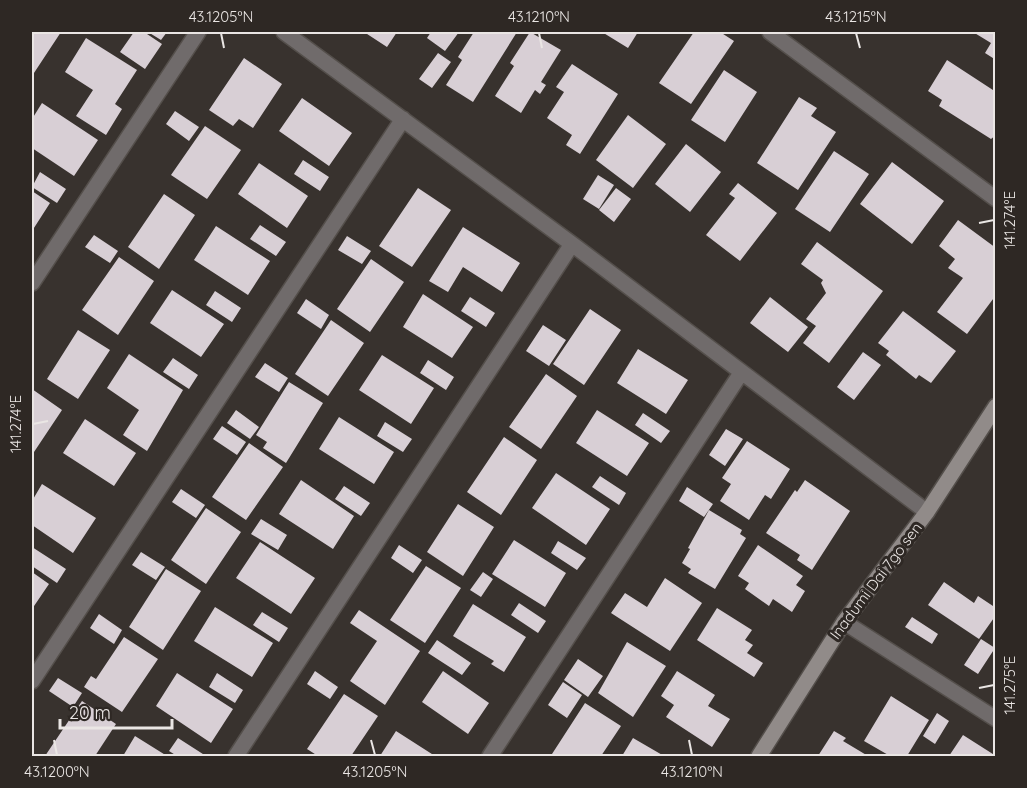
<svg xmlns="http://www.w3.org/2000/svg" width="1027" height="788" viewBox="0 0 1027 788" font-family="Quicksand,sans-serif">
<rect width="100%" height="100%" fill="#38322e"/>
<path fill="#d8cfd5" d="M32,32H61L32,76Z
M134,32H144L162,44L145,69L120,52Z
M148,32H167L161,40Z
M364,32H397L387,47Z
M431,32H459L445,51L427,38Z
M474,32H517L473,102L446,85L462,60L458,57Z
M530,32L561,50L541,82L546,85L540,94L535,90L521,113L495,96L514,66L510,63Z
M602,32H638L628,48Z
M694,32H720L734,41L691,104L659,83Z
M973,32H996V60L985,53L991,43Z
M86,38L137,70L115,104L122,109L106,135L76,116L93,90L65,72Z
M438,53L451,62L432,88L419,79Z
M244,58L282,84L253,128L239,119L233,126L209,110Z
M947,60L996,92V135L991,139L939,106L942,100L928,91Z
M572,64L618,94L580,154L566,145L572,135L547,118L564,92L556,87Z
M724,70L757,92L725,142L691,120Z
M799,97L817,108L811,116L836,132L798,190L757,163Z
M302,98L352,133L329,166L279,131Z
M42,103L98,140L74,176L32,148V119Z
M175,111L199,127L189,141L166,124Z
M628,115L666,144L633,188L596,160Z
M205,126L241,150L207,199L171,175Z
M686,144L721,172L690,212L655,184Z
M834,151L869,174L830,232L795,209Z
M303,160L329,177L320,191L294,174Z
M892,162L944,201L912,244L860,204Z
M259,163L308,196L287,228L238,194Z
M40,172L66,189L57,203L32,187Z
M598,175L614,185L599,209L583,199Z
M738,183L777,213L740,261L706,235L735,198L729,194Z
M418,188L451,210L412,267L379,246Z
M616,188L631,199L614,222L599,210Z
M32,191L50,203L32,231Z
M164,194L195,215L159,269L128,247Z
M958,220L996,248V295L967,334L937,312L963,278L948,268L955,259L939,246Z
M260,225L286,242L276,256L250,239Z
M216,226L270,261L248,295L194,260Z
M463,227L520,263L502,292L463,267L448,292L429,281Z
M94,235L118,251L110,263L85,247Z
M347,236L371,251L362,264L338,250Z
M817,242L883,291L829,363L803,343L816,326L806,319L826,293L821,283L823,280L801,264Z
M119,257L154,281L118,335L82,310Z
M371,259L404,282L370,332L337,309Z
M172,290L224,324L201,357L150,323Z
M215,291L241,308L232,322L206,305Z
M423,294L473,327L452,358L403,327Z
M470,297L495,313L486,327L461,311Z
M770,297L808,327L788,352L750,323Z
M306,299L329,315L321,329L297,313Z
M590,309L621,330L584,385L553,364Z
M903,311L956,351L931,383L919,375L916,379L886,355L889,351L878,343Z
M331,320L364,343L328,396L295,374Z
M543,325L566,340L549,366L526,351Z
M78,330L110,350L78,399L47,379Z
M638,349L688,380L666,414L617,383Z
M863,352L881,365L854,400L837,387Z
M129,354L183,390L147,451L123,435L139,410L107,388Z
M382,355L434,388L411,424L359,390Z
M173,358L198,375L189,389L163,372Z
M428,360L454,377L446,390L420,373Z
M265,363L288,378L279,392L255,377Z
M546,374L577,396L541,449L509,427Z
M289,382L323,403L286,463L263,448L267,442L256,435Z
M32,389L62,410L32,455Z
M236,410L259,427L250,439L227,423Z
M597,410L649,443L627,476L576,443Z
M643,413L670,431L661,443L635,425Z
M339,417L394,452L374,484L319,449Z
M85,419L136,453L114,486L63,453Z
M385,422L412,439L403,452L377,436Z
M222,426L246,442L237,455L213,439Z
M726,429L743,439L725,466L709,455Z
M504,437L537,460L501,515L467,492Z
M747,441L790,469L771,499L765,495L749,520L720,501L731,484L722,478Z
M249,443L283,467L246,520L212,497Z
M556,473L610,509L586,545L532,508Z
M600,476L626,493L619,505L592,487Z
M301,480L354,516L333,549L279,514Z
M805,480L850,511L812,570L797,560L800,555L766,533L795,490L797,492Z
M42,484L96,518L73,553L32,525V501Z
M344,486L370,503L361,516L335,499Z
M687,487L713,504L704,517L679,501Z
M181,489L205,505L196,518L172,502Z
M458,504L494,527L463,576L427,552Z
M206,508L241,532L206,584L171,560Z
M709,510L742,530L740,534L746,538L715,589L688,573L691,569L682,563L690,549L688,548Z
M261,519L287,535L278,550L251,534Z
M514,540L566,573L545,607L492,574Z
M558,541L586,558L577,570L551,553Z
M260,542L315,578L291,614L236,578Z
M399,545L422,560L413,573L391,558Z
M758,545L803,576L796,585L805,591L792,612L773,599L769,606L745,589L749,583L738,576Z
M32,547L66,569L57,583L32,566Z
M141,552L165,567L156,580L132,565Z
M426,566L461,588L425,643L390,620Z
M166,569L201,591L163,650L129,627Z
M32,572L49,584L32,609Z
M483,572L493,579L481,597L470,590Z
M665,578L702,603L670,651L611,613L625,593L647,607Z
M944,582L974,603L978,596L996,608V615L979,639L928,605Z
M519,603L546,621L538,633L511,615Z
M473,604L526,637L504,672L491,664L494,661L453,636Z
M215,607L273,643L252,677L194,641Z
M717,608L752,630L745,640L753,645L747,653L763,663L754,677L697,640Z
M359,610L420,651L385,705L350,681L377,641L350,623Z
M262,612L288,628L279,642L253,625Z
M99,614L122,630L114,644L90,628Z
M912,617L938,634L932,644L905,627Z
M124,637L158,659L122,712L84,687L91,676L96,679Z
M981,639L995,648L978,674L964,665Z
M437,640L471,663L462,675L428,653Z
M627,642L666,666L633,717L598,693Z
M578,659L603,676L588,697L564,680Z
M315,671L338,687L330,699L307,684Z
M443,671L489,703L468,734L422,702Z
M677,671L715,695L708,706L730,719L712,747L666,717L674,705L661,696Z
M177,673L233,709L211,743L156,706Z
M217,673L243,690L235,703L209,687Z
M58,678L82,693L73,707L49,691Z
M563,682L582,695L567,718L548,705Z
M344,694L378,716L351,756H318L307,749Z
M891,696L929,720L907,756H890L864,741Z
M82,701L116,724L95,756H45Z
M585,703L621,726L601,756H555L552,754Z
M937,713L949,721L935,744L923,736Z
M396,731L435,756H380Z
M834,731L846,738L843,741L868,756H818Z
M963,735L996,756H949Z
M135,736L167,756H123Z
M178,738L206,756H177L169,751Z
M633,738L664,756H622Z"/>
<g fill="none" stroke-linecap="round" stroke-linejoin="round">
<g stroke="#544f4b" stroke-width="18">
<path id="street" d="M284,32L572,244L927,512
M770,32L996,199
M32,283L198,32
M844,622L996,719
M32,681L403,119
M236,756L572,244
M490,756L741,373"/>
</g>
<g stroke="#544f4b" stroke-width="18">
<path id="secondary" d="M759,756L844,622L927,512L996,406"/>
</g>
<use href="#street" stroke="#706b6b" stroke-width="15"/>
<use href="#secondary" stroke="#918b89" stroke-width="15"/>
</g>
<path fill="none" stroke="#eae6e4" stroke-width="2" d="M221,33L224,48M539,33L542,48M856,33L860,48M979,223L994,220M33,424L48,421M979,688L994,685M54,740L57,755M371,740L375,755M689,740L692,755"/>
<g text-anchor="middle" stroke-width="6" stroke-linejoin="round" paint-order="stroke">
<g font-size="15" fill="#eae6e4" stroke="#2e2824">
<text transform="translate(876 581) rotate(-53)" y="5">Inadumi Dai 7go sen</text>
</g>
</g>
<rect width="1027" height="788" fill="none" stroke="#2e2824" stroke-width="66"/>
<path d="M60 719v9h112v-9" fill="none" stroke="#eae6e4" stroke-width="3"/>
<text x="69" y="719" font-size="18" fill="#eae6e4" stroke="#2e2824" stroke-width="4.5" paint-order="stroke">20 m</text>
<rect x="33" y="33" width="961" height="722" fill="none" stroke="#eae6e4" stroke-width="2"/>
<g font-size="15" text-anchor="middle" fill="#eae6e4">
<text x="221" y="22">43.1205°N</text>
<text x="539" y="22">43.1210°N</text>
<text x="856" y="22">43.1215°N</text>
<text transform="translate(1010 220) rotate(-90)" y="5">141.274°E</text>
<text transform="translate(16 424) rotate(-90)" y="5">141.274°E</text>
<text transform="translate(1010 685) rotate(-90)" y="5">141.275°E</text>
<text x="57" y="777">43.1200°N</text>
<text x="375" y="777">43.1205°N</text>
<text x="692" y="777">43.1210°N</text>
</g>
</svg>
